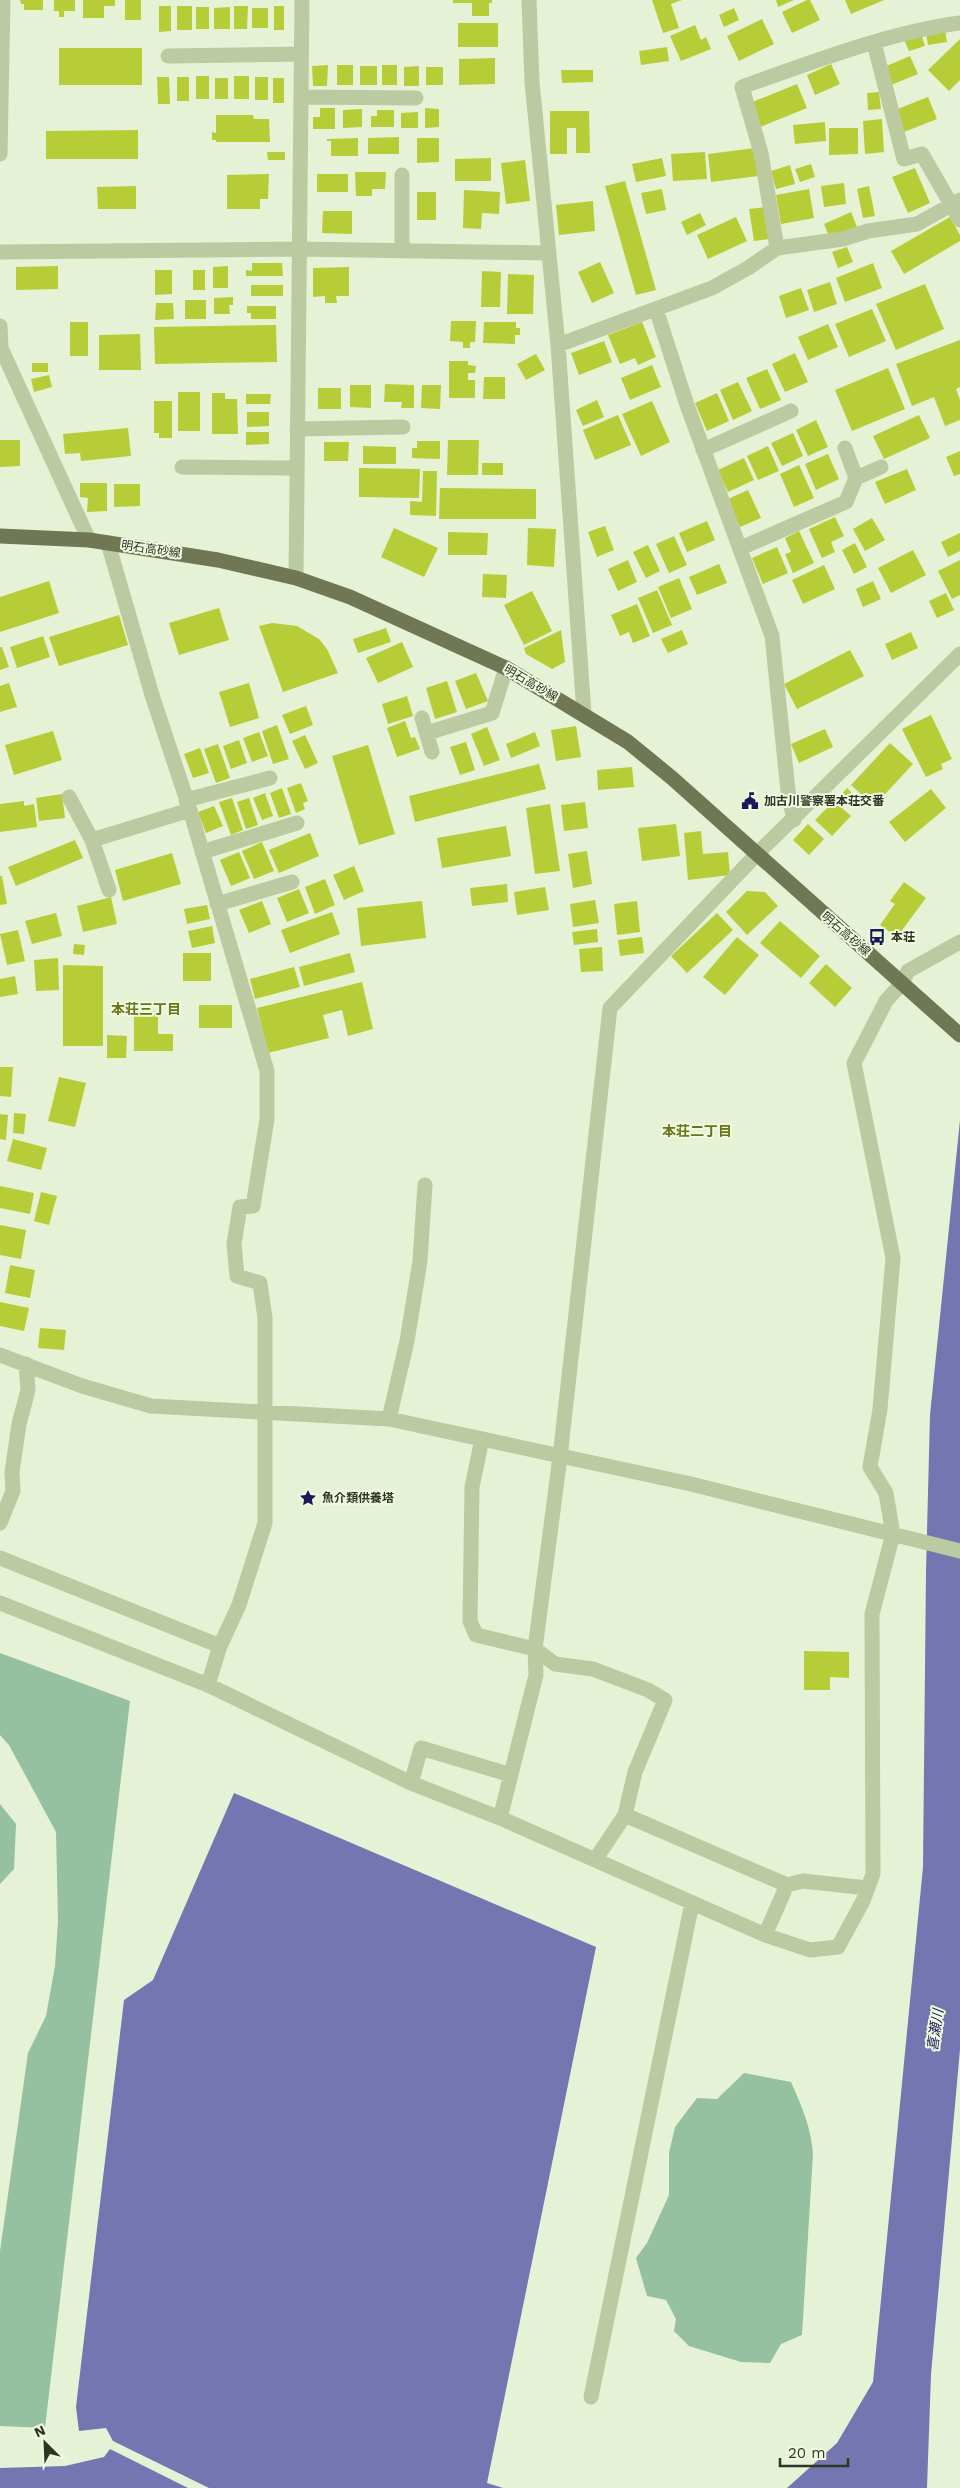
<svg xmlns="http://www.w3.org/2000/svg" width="960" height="2488" viewBox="0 0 960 2488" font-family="'Work Sans','Noto Sans JP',sans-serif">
<rect width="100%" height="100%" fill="#e5f2d5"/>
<path fill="#95c1a0" d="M0,1653L130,1701L45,2428L0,2426V2251L28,2053L46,2016L55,1966L58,1921L56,1832L9,1745L0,1735Z
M0,1804L16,1824L14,1869L0,1884Z
M744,2073L791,2082C802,2107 811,2127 813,2154L802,2335L781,2344L770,2363L741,2362L689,2346L674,2331L676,2319L666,2300L647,2296L636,2258L647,2243L669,2195V2153L675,2127L697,2098L717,2099Z"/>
<path fill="#7376b0" d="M960,1120V2049L931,2374L927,2488H787L837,2443L873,2382L923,1867L926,1571L930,1415Z
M234,1793L596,1947L487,2483L503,2488H209L113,2441L106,2428L79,2431L76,2407L124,2000L153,1980Z
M110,2449L188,2488H0V2468L65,2466L104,2457Z"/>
<path fill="#b7cd38" d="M20,0H43V10H24V4H21Z
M54,0H75V11H64V17H59V11H54Z
M83,0H115V6H104V18H83Z
M125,0H141V20H125Z
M453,0H492V3H489V16H472V3H453Z
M652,0H682L671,4L679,28L663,33Z
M776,0H794L778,7Z
M807,0H810L820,20L792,33L782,12Z
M845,0H884L851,14Z
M159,6H171V31L159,32Z
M177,6H192V30H177Z
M234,6H248L247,29H234Z
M274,6H284V30H274Z
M196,7H209V29H196Z
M230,7V29H214V8Z
M252,8H268V28H252Z
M734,8L739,20L724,27L719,15Z
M762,19L774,44L739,61L727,36Z
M458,23H498V47H458Z
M695,25L701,40L706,37L711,49L681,61L670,36Z
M945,30L947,42L928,45L926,33Z
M921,34L925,46L909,51L904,40Z
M960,39V80L949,91L928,70Z
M667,47L669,61L641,65L639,51Z
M59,48H142V85H59Z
M910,56L918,74L891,85L884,67Z
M495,58V84L459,85V59Z
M831,64L840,84L815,95L807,75Z
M328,65L327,86H313L312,66Z
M337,65H353V85H337Z
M382,65H397V85H382Z
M360,66H377V85H360Z
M419,66V86H404V67Z
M426,67H443V85H426Z
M561,70H593V82L562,83Z
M196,76H209V99H196Z
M234,76H249V99H234Z
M157,77H169L170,104H158Z
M177,77H189V101H177Z
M255,77H268V100H255Z
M215,78H228V99H215Z
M273,78H284V103H273Z
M797,84L807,108L760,127L750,103Z
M879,92L881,109L868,110L867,93Z
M928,97L937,119L904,132L895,110Z
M320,108H335V129H313V117H320Z
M425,108L439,109V127L425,128Z
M362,109V127L343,128V110Z
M377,110H394V127H371V116H377Z
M550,111H589L590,153H576V128H567V154H550Z
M418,112V128H401V113Z
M216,115H253L254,119H269L270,142H216V140H212V132L216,133Z
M882,119L884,152L865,154L863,121Z
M825,122L826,141L795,144L793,125Z
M829,128H858V154L829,155Z
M138,130V159H46V131Z
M399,137V154H368V138Z
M358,138V156H331V141H327V139Z
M417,138H439V162L417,163Z
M755,148L758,176L711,182L708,154Z
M267,152H285V160H268Z
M705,152L707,179L673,181L671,154Z
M491,158V181H455V159Z
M662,158L666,176L636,182L632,164Z
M525,160L530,201L506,204L501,163Z
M811,164L815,177L800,182L795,169Z
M790,165L795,184L776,189L771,171Z
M915,168L930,203L908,213L892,177Z
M355,172H386L385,189H372V196H356Z
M269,174L268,199H260V209H227V175Z
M317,174H348V192H317Z
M625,181L656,290L636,295L605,186Z
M844,183L846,204L824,207L821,186Z
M136,186V209H98L97,187Z
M869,186L875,216L863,218L857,189Z
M662,189L666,210L646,214L641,193Z
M809,189L814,218L781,224L776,195Z
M464,190L500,192L499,214L482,213L481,229L463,228Z
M417,192H436V220H417Z
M593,201L595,231L559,235L556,205Z
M765,207L769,239L754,241L749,209Z
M323,211H352V234L322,233Z
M851,212L857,227L830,239L824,224Z
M700,213L706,225L687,235L681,222Z
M736,217L747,241L708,259L697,235Z
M950,217L960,235V241L904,274L891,251Z
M847,247L853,262L838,268L832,252Z
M600,262L614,293L592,303L578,272Z
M252,263H282L283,276H246V270L252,271Z
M873,263L882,288L845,302L836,278Z
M58,266V289L16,290V267Z
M228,266V288H213V267Z
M349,267V296H336L337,303H325V296L313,297V268Z
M155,270H172V294L155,295Z
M193,270H205V290H193Z
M482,271L501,272L500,307H481Z
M508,274L534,275L533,314H507Z
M830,282L837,304L814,312L807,290Z
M925,284L944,329L896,350L876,304Z
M251,285H283V296H251Z
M801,288L809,310L786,318L779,296Z
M233,297V305H229L230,314H214V298Z
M185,300H206V319H185Z
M156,303H173L174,319L155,320Z
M247,306H276V319H251V313H247Z
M872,309L886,341L849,357L835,324Z
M451,321H476L475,342H470V348H463V342L450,341Z
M70,322H88V356H70Z
M484,322H516V328H520V335H515V344L483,343Z
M642,322L656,357L638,365L635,358L620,364L608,335Z
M828,324L838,347L808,360L798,337Z
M276,325L277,362L155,364L154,327Z
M140,334L141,370H99V335Z
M960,340V387L956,389L960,400V420L945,426L934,397L912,406L896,364Z
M604,341L612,362L579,375L571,353Z
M795,353L808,382L785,392L772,364Z
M536,354L545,370L526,380L517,364Z
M449,361H468V365L476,366L475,373H468V380H475V398H449Z
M32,363H48V372H32Z
M652,365L661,387L630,400L621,378Z
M888,368L905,409L852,431L835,390Z
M767,369L781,400L760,409L746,378Z
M49,375L52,387L34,392L31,379Z
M484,377H505V399H483Z
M738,382L752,411L733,420L720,390Z
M385,384L414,385V408H401L402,402H384Z
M350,385H371V408L350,407Z
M422,385H441L440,409L421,408Z
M318,388H341V409H318Z
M178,392H200V431H178Z
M212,393H225V399H237L238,434H212Z
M717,393L729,421L707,431L695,403Z
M246,394H271L270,404H246Z
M597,400L604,417L583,426L576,410Z
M154,401H172V438H159V433H154Z
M652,401L670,442L641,456L622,414Z
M247,412H269V426L247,427Z
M618,415L631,445L595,460L583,430Z
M919,415L930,438L884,459L873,436Z
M816,420L828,447L808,456L796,430Z
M128,428L131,456L81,461L80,453L65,454L63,434Z
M246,432H269V444L246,445Z
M793,433L803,456L782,466L771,443Z
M0,440H20V466L0,467Z
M448,440H479L478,475H447Z
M417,441H440V459L412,458V448H417Z
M324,442H349L348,461H324Z
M363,446L396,447V464H363Z
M768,446L779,471L758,480L747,456Z
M960,451V474L954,476L946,457Z
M828,454L839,479L816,490L805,464Z
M744,458L754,480L728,492L718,470Z
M482,463H503V475H482Z
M799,465L814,498L794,507L780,474Z
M359,468L420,469L419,498L359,497Z
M907,469L916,490L885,504L875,482Z
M423,471H437L436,516L410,515V501L422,502Z
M80,483H107V511L87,512L88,498L80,497Z
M114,484H140V506L114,507Z
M440,488L536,489V519H439Z
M748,490L761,518L740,527L728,499Z
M835,517L844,536L831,542L835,552L822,558L809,529Z
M872,518L885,540L865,551L853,529Z
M707,521L715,540L687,552L679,533Z
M605,526L614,550L597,557L588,532Z
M394,528L438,548L424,577L381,557Z
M528,528L556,529L554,567L527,565Z
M799,531L814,563L793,573L785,554L791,552L785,538Z
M448,532L488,533L487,555H448Z
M960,533V551L948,557L941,542Z
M674,536L687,565L669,573L656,544Z
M855,543L867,567L854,574L842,550Z
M648,545L660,571L646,578L633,552Z
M777,547L788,573L763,584L752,558Z
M913,550L926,575L891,593L878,568Z
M628,560L637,582L618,591L608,569Z
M960,560V595L952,599L938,571Z
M719,564L727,583L697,595L689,577Z
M824,565L835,589L803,604L792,580Z
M483,574L507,575L506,598L482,597Z
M679,578L692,609L671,618L658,587Z
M49,581L59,613L0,632V597Z
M873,581L881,599L863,607L856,589Z
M657,590L672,625L653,633L638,598Z
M532,591L552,631L524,645L504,605Z
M946,593L954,610L937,618L929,601Z
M637,604L650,636L633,643L629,632L620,636L611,615Z
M219,608L229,640L179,655L169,623Z
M119,615L128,645L59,666L49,637Z
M272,623L297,626L319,639L327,649L338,673L283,692L259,626Z
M386,628L391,642L358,653L353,639Z
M561,630L565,662L552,669L526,654L524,648Z
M682,630L688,644L668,653L661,639Z
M911,632L918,648L892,660L885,644Z
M43,636L50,657L17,668L10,647Z
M402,642L413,667L378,683L366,658Z
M0,647H2L9,667L0,670Z
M850,650L864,676L797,709L784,684Z
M476,673L488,701L466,709L455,681Z
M447,681L457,712L435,719L426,688Z
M9,683L17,707L0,712V686Z
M249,683L259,718L230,727L219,692Z
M407,696L413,716L388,724L382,704Z
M306,706L313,725L290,734L282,715Z
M931,715L952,759L941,764L943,769L926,777L902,729Z
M405,721L411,738L415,737L420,749L397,757L387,728Z
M277,725L289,759L273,764L262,731Z
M576,726L581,757L556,761L551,730Z
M487,727L500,760L484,766L471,734Z
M825,729L833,747L799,763L791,744Z
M53,731L62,760L14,775L5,745Z
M259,732L268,756L252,762L243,738Z
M535,732L540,746L511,758L506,744Z
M305,735L318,763L305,769L292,741Z
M239,740L247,763L231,769L223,746Z
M466,742L475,770L460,775L450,747Z
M890,743L913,764L874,806L851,785Z
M218,744L230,778L216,783L204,749Z
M368,745L395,834L359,845L332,756Z
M200,748L209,773L193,778L184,754Z
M539,764L546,789L415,822L409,796Z
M632,767L634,787L598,790L597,770Z
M301,783L308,801L303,803L305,809L296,813L287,788Z
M282,788L291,814L279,818L270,793Z
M847,788L857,798L849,807L839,797Z
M931,789L946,808L905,842L889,822Z
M265,793L273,816L262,820L253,798Z
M62,794L65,818L39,821L36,798Z
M232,798L243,830L231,835L219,802Z
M249,798L258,825L246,829L237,802Z
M24,801V806L34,804L37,827L0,832V804Z
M834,801L851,816L832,836L815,820Z
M585,802L588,828L564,831L561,805Z
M550,804L560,871L535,874L526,808Z
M214,806L223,826L206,833L198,812Z
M676,824L680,856L642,861L638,828Z
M808,824L824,839L809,855L793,840Z
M506,826L511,856L442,868L437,838Z
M701,831L703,854L728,852L730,875L688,880L684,833Z
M310,833L319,856L279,873L269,850Z
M75,840L83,858L16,886L8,867Z
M262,842L274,871L254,879L242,851Z
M587,851L592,884L573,888L568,854Z
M239,852L250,878L231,886L220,860Z
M172,853L181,884L123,901L115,870Z
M354,866L364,891L344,900L333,875Z
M0,876H2L7,904L0,905Z
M325,879L335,905L315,914L305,887Z
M904,882L926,898L897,937L880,925L895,904L890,901Z
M507,884L508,902L472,906L470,888Z
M545,887L549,910L517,915L514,892Z
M299,889L309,913L287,922L277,898Z
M747,891L765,892L778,906L747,935L726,912Z
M111,897L117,924L83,932L77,906Z
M595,900L599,923L573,927L570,904Z
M262,901L271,924L249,933L239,910Z
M422,901L426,938L361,946L357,908Z
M637,901L640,932L617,935L614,904Z
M207,905L210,919L187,924L184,909Z
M332,912L340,934L290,953L281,930Z
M56,913L62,936L32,944L25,921Z
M717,913L733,930L687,973L671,956Z
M780,921L820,956L801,978L760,943Z
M212,926L215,943L192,948L188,931Z
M597,929L598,942L574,945L572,932Z
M18,930L25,961L7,965L0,934Z
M642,937L644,953L620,956L618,940Z
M737,937L759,955L725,995L703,977Z
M74,944L85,945L84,955L73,954Z
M602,947L603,971L581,972L579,949Z
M183,953H211V981H183Z
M350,953L355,972L304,986L299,967Z
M58,958L59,990L36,991L34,960Z
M826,964L852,988L835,1007L809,983Z
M63,965L103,966V1046H63Z
M294,967L300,987L255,999L250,979Z
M15,976L18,994L0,997V979Z
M362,982L373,1029L348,1036L342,1010L323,1015L329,1038L268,1053L257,1008Z
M199,1005H232V1028H199Z
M134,1011H158V1034H173V1051H134Z
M107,1035L127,1036L126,1058H107Z
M0,1067H13L11,1097L0,1096Z
M59,1077L86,1083L75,1127L48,1121Z
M14,1113L26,1114L24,1134L13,1133Z
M0,1114L8,1115L6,1140L0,1139Z
M13,1139L47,1148L41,1170L7,1161Z
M0,1186L34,1193L30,1214L0,1208Z
M41,1192L57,1196L49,1225L34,1221Z
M0,1225L26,1230L21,1259L0,1255Z
M10,1265L35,1270L30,1298L5,1293Z
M0,1302L29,1308L24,1331L0,1326Z
M40,1328L66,1330L64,1350L38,1348Z
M804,1651L849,1652V1678L830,1677V1690H804Z"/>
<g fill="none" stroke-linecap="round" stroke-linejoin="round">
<path stroke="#bbcaa1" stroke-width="15" d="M529,0L532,82L558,345L584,713
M874,43L904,159L922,154L960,220
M168,56L301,54
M301,97L416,98
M0,154L3,0
M777,248L761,153L742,87C809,63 890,32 960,23
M402,251V175
M0,252L299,249L549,253
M656,309L687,405L772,636L788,791L794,820
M0,326L1,348L89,540
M558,345L712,288L748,268L777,248L843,239L868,231L917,224L960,200
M297,429L403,427
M703,450L791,411
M182,467L297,468
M856,478L881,467
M108,543L152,695L190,810L267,1071V1119L253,1206L240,1207L234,1244L237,1276L260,1283L265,1318V1523L239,1605L220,1646L208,1685
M741,548L846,502L856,478L845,448
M296,578L302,0
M422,718L432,752
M427,733L492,713L506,668
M69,797L92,840L109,890
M186,800L270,778
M92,840L190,810
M202,852L297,823
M217,904L292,882
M0,1355L82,1386L151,1406L389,1419L691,1484L960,1551
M389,1419L407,1341L420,1261L425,1185
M482,1439L472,1487L470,1621L476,1635L535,1649L555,1664L593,1669L648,1690L665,1700L635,1772L625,1815
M0,1523L13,1491L12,1472L19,1424L28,1390L26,1364
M0,1558L220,1646
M0,1603L208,1685L411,1783L500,1818L765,1935L810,1950L838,1947L863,1901L873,1874L872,1614L893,1534L886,1493L870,1467L880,1409L893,1258L854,1063L886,1001L902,983L908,971L960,942
M411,1783L421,1748L511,1775
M500,1818L536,1675L535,1649L560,1457L610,1008L756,855L960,654
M595,1860L625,1815L787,1885L803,1881L867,1888
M765,1935L787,1885
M591,2397L692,1903"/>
<path stroke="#6f7754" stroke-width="15" d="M0,536L89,540L218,560L296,578L350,597L506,668L628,742L672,778L960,1035"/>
</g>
<defs>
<g id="civic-bare" transform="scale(1.35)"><path d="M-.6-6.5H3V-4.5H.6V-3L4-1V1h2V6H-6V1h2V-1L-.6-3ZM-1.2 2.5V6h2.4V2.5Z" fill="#181a57" stroke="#effae1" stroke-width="2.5" paint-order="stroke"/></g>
<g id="bus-bare" transform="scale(1.35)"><path d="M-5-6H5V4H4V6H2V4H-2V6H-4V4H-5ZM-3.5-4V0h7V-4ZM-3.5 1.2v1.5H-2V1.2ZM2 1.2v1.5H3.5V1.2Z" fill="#181a57" stroke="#effae1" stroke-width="2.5" paint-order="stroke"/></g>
<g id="sight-bare" transform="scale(1.35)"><path d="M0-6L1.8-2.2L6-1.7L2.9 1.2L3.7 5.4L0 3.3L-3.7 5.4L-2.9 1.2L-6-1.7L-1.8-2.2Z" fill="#181a57" stroke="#effae1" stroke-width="2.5" paint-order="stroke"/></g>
</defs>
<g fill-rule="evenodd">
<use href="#civic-bare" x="750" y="801"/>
<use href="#bus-bare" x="877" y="937"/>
<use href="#sight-bare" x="308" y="1498"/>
</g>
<g text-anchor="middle" stroke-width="4" stroke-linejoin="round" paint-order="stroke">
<g font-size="12" fill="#303424" stroke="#effae1">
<text transform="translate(151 549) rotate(8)" y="4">明石高砂線</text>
<text transform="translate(531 683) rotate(30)" y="4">明石高砂線</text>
<text transform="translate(846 934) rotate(41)" y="4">明石高砂線</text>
</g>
<g font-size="12" font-weight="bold" fill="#303424" stroke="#effae1" text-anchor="start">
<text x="764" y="805">加古川警察署本荘交番</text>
<text x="891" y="941">本荘</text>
<text x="322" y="1502">魚介類供養塔</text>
</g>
<g font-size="14" font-weight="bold" fill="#687518" stroke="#effae1">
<text x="146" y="1014">本荘三丁目</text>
<text x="697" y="1136">本荘二丁目</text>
</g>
<g font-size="14" font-style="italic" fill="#181a57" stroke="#effae1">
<text transform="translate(935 2030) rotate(-82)" y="5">喜瀬川</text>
</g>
</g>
<g transform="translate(45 2443) rotate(336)" stroke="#effae1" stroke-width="4" paint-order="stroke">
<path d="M0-4L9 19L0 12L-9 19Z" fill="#303424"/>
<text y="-8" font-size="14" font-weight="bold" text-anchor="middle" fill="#303424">N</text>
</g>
<path d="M780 2458v8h68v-8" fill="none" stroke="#303424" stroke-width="2.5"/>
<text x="788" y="2458" font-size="15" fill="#303424" stroke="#effae1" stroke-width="4" paint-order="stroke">20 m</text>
</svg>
